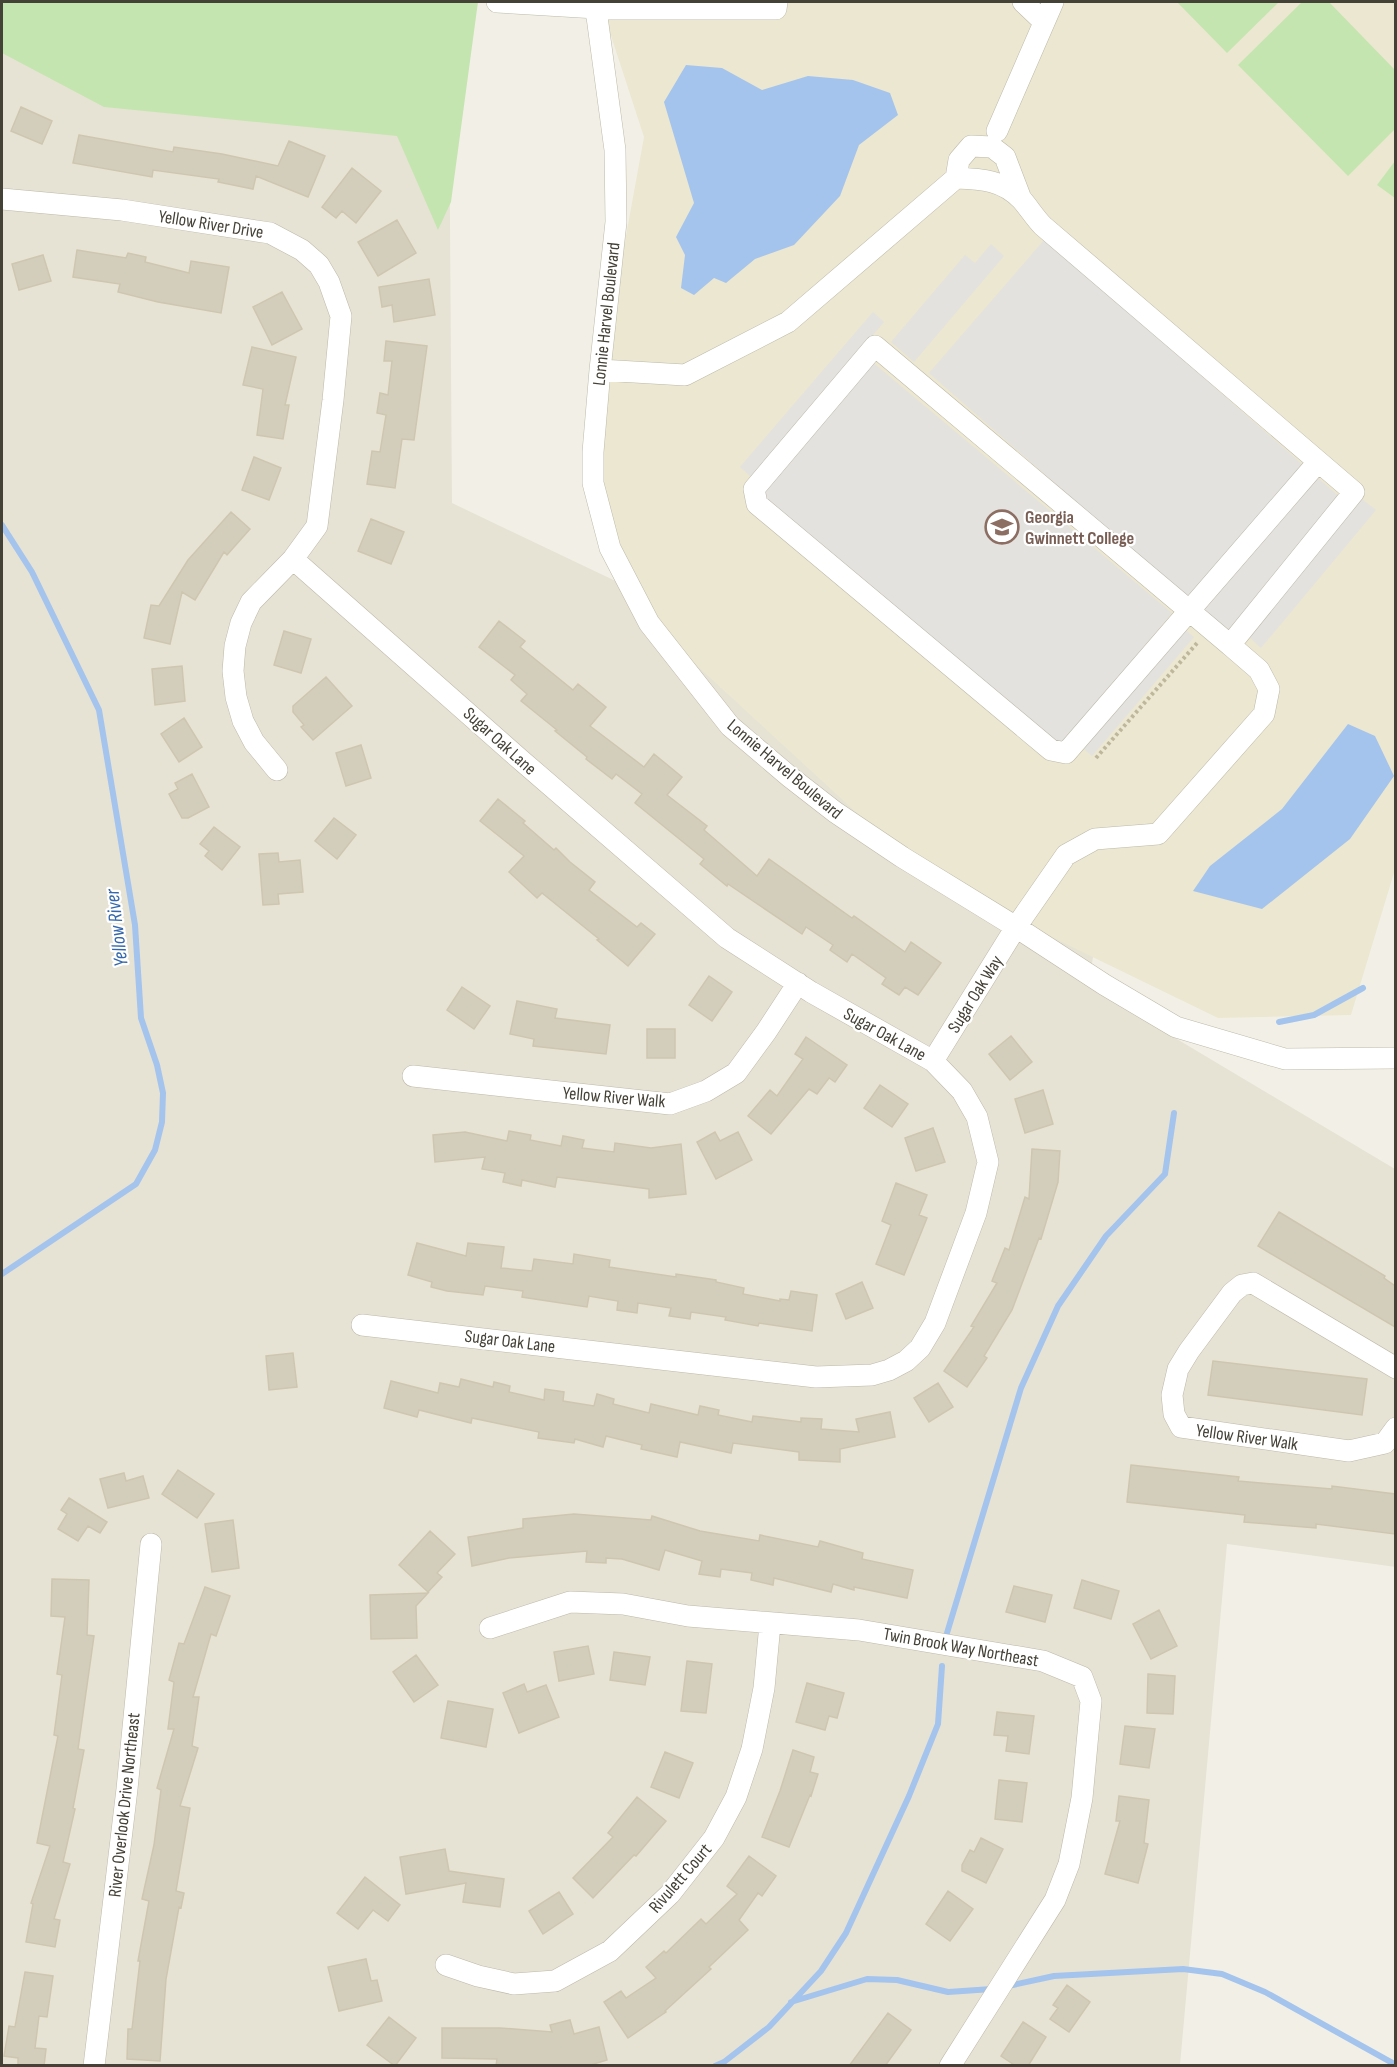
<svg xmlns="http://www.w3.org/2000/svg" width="1397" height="2067" viewBox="0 0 1397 2067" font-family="'Sofia Sans Condensed',sans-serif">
<rect width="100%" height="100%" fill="#f2f0e6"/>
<path fill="#e6e3d4" d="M2,2H10L449,80L452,503L1117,820L1088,986L1395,1169L1396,1567L1227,1544L1180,2065L2,2066Z"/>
<path fill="#ebe7d0" d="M600,2H1395L1396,866L1351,1015L1218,1018L924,875L630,604L587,450L644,137Z"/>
<path fill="#c5e5b0" d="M2,2H478L451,202L438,230L397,136L104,107L2,53Z
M1177,2H1279L1227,53Z
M1302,2H1329L1395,70V129L1348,176L1238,65Z
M1395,161V198L1377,185Z"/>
<path fill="#e3e2de" d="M1045,239L1342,499L1226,633L929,373Z
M991,244L1004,256L914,362L891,342L965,255L975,263Z
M873,312L884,322L751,477L740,467Z
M871,361L1172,613L1061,746L760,494Z
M1362,499L1376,510L1261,648L1248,636Z
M1182,627L1194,637L1092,756L1080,746Z"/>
<path fill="#a4c4ed" d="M686,65L722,68L762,90L808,76L853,80L890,93L898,115L859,145L840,196L794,245L755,259L726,283L714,278L694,295L681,288L685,255L676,237L694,203L664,102Z
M1348,724L1375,736L1394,776L1350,839L1262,909L1193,891L1210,866L1282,809Z"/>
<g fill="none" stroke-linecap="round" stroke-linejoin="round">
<path stroke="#a4c4ed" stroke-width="6" d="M2,525L32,572L99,710L135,925L141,1018L157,1065L163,1093L162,1122L155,1150L136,1184L2,1274
M1279,1022L1314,1015L1363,988
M947,1633L1021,1388L1058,1306L1106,1236L1165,1174L1174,1113
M1008,1986L1054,1976L1183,1969L1222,1974L1265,1992L1396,2065
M791,2002L867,1979L897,1980L948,1992L992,1989
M715,2066L724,2062L769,2027L821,1971L846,1933L909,1796L938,1724L942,1666"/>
</g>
<path fill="#d3cebc" stroke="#cec6af" stroke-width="1.5" d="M21,107L52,121L42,144L11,131Z
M79,135L173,152L174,147L222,154L278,166L289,141L325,156L308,197L256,176L253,189L218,182L219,179L153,170L152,177L73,163Z
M352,168L381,191L356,223L342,211L336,218L322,207Z
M397,220L416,253L378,276L358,242Z
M77,250L126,258L128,253L146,257L145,262L189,273L191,261L229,267L221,313L158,302L118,292L120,284L73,277Z
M43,255L51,281L19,290L12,264Z
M429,279L435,315L394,322L392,305L382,307L379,287Z
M282,292L302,329L272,345L253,307Z
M386,341L427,346L414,440L402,439L395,488L367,484L372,451L380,452L386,415L377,413L380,393L388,395L392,361H384Z
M252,347L296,357L285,405H289L283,439L257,435L263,389L243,385Z
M254,457L281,468L269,500L242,490Z
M231,512L250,529L227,555L224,552L195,600L182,592L170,644L144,638L151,605L159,606L188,560Z
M371,519L404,532L391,564L358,551Z
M499,621L525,641L520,647L573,690L578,684L606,707L590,726L644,767L654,754L682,777L667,795L707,826L704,830L757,876L769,859L852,918L854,916L905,952L911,942L941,963L918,995L905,987L899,995L882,984L886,978L852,954L847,962L830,950L833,945L806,927L802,934L728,884L727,886L700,864L704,859L635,803L642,794L616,774L612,779L586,759L587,757L555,731L557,730L521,701L527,694L511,680L515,675L479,647Z
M284,631L311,639L301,673L274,665Z
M182,666L185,701L155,705L152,669Z
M326,677L352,706L313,740L301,727L304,725L293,712V706Z
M184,718L202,747L179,762L161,734Z
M361,745L371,778L346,786L336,753Z
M192,774L209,807L188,818H182L169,794L178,789L175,783Z
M498,799L525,821L523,823L554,850L556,848L570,862L595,882L589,890L637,927L641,923L655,934L628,966L597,940L599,939L542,893L537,898L509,872L524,856L480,821Z
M334,818L356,835L337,859L315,841Z
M214,827L240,847L222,870L205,856L209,851L200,844Z
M278,853L279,862L300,860L303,892L278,894L279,904L263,905L259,854Z
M709,976L732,992L712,1021L689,1005Z
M462,987L490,1006L474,1029L447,1010Z
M517,1001L557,1009L555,1018L610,1025L606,1054L533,1046L534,1039L510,1034Z
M647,1029H675V1058H647Z
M1011,1036L1032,1062L1010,1080L989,1054Z
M806,1037L847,1065L835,1082L829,1078L817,1094L809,1089L771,1134L748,1116L770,1090L777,1096L803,1059L795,1054Z
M880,1085L908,1104L892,1127L864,1108Z
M1043,1090L1053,1124L1025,1133L1015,1099Z
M933,1128L945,1162L916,1171L905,1138Z
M509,1131L531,1135L530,1140L561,1146L563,1136L584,1140L582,1148L614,1152L615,1143L651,1148L681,1144L686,1194L649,1198V1189L557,1177L555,1187L522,1180L521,1186L503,1182L505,1173L482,1169L485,1157L435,1162L433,1135L465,1132L507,1141Z
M715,1132L720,1141L738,1132L752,1160L716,1179L697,1142Z
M1032,1149L1060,1151L1058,1182L1041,1239L1039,1238L1012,1310L984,1356L987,1358L967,1387L944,1371L974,1327L971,1326L997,1283L992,1281L1005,1248L1009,1250L1025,1197L1029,1199Z
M896,1183L927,1195L919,1215L927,1218L904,1275L876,1264L891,1225L882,1221Z
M1279,1212L1385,1276L1384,1278L1395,1286V1327L1258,1246Z
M417,1243L466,1256L468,1243L504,1247L501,1268L532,1271L534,1259L573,1264L574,1254L610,1260L609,1267L676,1277V1274L716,1280V1282L744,1288L743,1294L780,1301V1299L789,1300L791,1291L817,1295L812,1331L759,1323L758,1326L725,1320L726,1317L691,1312L690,1319L669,1316L671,1308L638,1303L637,1313L617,1310L618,1301L589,1296L587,1307L522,1297L523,1291L485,1286L483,1295L447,1291L431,1287L432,1282L408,1275Z
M862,1282L873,1308L846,1319L836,1294Z
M293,1353L297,1387L269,1390L266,1356Z
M1213,1361L1367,1379L1362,1415L1208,1395Z
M461,1379L493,1387L494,1382L510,1386L509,1392L544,1400L545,1389L564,1392L563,1401L594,1406L597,1394L614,1399L613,1404L649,1413L651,1404L698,1415L700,1406L719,1410L718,1415L752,1422L753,1416L801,1422V1418L822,1419L821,1429L859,1432L856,1419L890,1412L895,1437L840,1449V1462L799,1460V1452L733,1443L731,1453L680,1442L677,1457L641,1449L642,1445L606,1436L603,1447L575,1439L574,1443L538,1438L539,1432L472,1418L471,1423L419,1410L417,1417L384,1408L391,1381L438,1393L440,1383L459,1387Z
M938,1383L953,1407L929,1422L914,1398Z
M1131,1465L1239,1477L1238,1481L1332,1489V1486L1395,1494V1534L1316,1524V1528L1244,1522L1245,1515L1127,1502Z
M178,1470L214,1494L197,1518L162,1494Z
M124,1473L126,1481L143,1476L149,1498L108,1508L100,1479Z
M69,1498L107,1522L100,1533L88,1526L78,1541L58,1529L67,1514L61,1510Z
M574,1514L651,1520L652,1516L700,1531L759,1541L760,1535L818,1547L820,1541L863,1553L862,1559L913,1570L907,1598L854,1587V1590L833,1584L831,1592L774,1578L773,1585L751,1580L752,1573L721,1569L720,1577L699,1574L702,1561L665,1550L659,1570L622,1559L606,1558V1563L586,1562L587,1551L509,1558L472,1566L468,1537L523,1528V1519Z
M233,1520L239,1568L212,1572L205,1524Z
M430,1531L455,1554L437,1573L442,1577L428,1592L399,1565Z
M52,1579L89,1580L87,1635L94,1636L78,1749L84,1750L73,1808L75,1809L63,1862L70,1864L54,1919L60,1920L55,1947L26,1942L33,1904L31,1903L50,1846L37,1843L58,1736L54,1735L62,1675L57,1674L65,1617L51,1616Z
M1082,1580L1119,1591L1111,1619L1074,1608Z
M1014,1586L1052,1595L1045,1622L1006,1612Z
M205,1587L230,1596L216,1636L211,1634L193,1697H199L192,1746L198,1748L180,1806L190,1808L176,1891L184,1893L181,1908L179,1907L166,1979L160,2061L127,2059L128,2029H132L140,1961H138L149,1901L142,1899L154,1845L161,1790L157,1788L174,1729H168L174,1682L169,1680L179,1643L184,1644Z
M428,1593L416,1606L417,1638L371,1639L370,1595Z
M1159,1610L1177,1646L1151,1659L1133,1624Z
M588,1646L594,1674L559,1681L554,1652Z
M614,1652L650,1657L645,1685L610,1680Z
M416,1655L438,1685L414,1702L393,1672Z
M687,1661L712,1664L706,1713L681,1711Z
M1148,1674L1175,1676L1173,1714L1147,1713Z
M807,1683L844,1693L837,1718L829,1716L825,1730L796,1722Z
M524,1684L527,1692L546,1685L559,1717L519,1733L503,1693Z
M448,1701L493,1709L486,1747L441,1738Z
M997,1712L1034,1716L1029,1754L1006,1751L1008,1736L994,1735Z
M1125,1726L1155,1729L1149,1768L1120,1764Z
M793,1750L814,1757L810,1772L818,1774L811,1796L810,1795L789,1847L762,1837L780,1791Z
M665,1752L693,1763L679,1798L651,1787Z
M999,1780L1027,1783L1022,1822L995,1819Z
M1119,1796L1149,1800L1144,1843L1148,1844L1138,1883L1105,1874L1120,1821H1116Z
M637,1797L666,1821L636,1856L634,1855L593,1898L573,1878L613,1837L608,1833Z
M981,1838L1003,1849L986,1883L962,1871V1865L970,1850L974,1852Z
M445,1849L449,1871L504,1879L500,1907L463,1902L466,1883L406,1894L400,1857Z
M749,1856L776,1876L762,1896L758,1893L739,1920L748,1930L709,1967L711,1969L665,2011L666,2012L628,2038L604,2002L621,1991L626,1998L656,1978L646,1967L664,1951L666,1953L701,1919L706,1924L737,1894L727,1886Z
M365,1877L400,1905L388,1921L373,1910L358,1929L337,1913Z
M948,1891L973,1909L950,1941L926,1924Z
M559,1892L573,1914L543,1934L529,1911Z
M366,1959L371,1981L377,1980L382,2001L339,2011L328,1967Z
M25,1972L53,1976L47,2017L39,2016L35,2048L46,2049L44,2066H18V2058L4,2056L9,2026L15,2027Z
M1067,1985L1090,2002L1069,2032L1050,2019L1058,2008L1053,2005Z
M888,2013L911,2030L885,2066H849Z
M389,2017L416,2038L395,2066L367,2045Z
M570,2020L574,2034L599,2027L607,2060L587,2066H496L497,2059L442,2058V2028H500L552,2032L550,2025Z
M1023,2022L1046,2037L1028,2066H1016L1001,2056Z"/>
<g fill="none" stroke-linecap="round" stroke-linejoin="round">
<g stroke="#bdb9a9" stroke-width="22">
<path id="minor" d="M497,2L613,9H776L777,2
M595,2L615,150L616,222L600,370L593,452V483L610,548L649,623L730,726L790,777L835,812L902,857L1016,927L1105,985L1176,1027L1285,1059L1396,1058
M1023,2L1044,22
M997,131L1053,2
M956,178L959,160L971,146L992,147L1005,157L1021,199
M2,199L122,210L270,233L302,250L319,265L329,282L341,316L333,400L317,526L293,559L251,602L241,623L235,646L233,671L236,697L243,721L254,742L277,770
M600,370L685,375L788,322L956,178C982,179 1003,180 1022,200C1029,208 1035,218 1043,226L1354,492L1230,645L1259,670L1269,689L1264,714L1158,834L1095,839L1066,855L1016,927L933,1061
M293,559L522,761L727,938L811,992L933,1061L962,1091L977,1117L988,1162L976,1213L935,1323L920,1348L906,1361L889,1370L872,1375L816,1377L362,1325
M1230,645C1112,545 993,446 875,346L754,489L757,504L1051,750L1066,753L1318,462
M413,1076L670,1104L706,1091L736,1073L766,1032L798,983
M1396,1368L1253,1283L1242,1285L1232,1293L1189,1351L1178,1369L1172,1395L1174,1414L1181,1427L1349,1451L1385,1443L1396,1428
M490,1628L570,1602L623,1604L688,1616L859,1630L1043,1661L1082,1677L1091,1701L1082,1798L1069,1864L1055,1900L950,2066
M446,1965L478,1976L514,1984L555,1981L610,1951L670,1894L714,1838L736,1797L752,1749L764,1688L770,1624
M94,2066L127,1789L151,1544"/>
</g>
<path stroke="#beb79b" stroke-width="4" stroke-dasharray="3 3" stroke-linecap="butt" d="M1096,758L1198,642"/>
<use href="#minor" stroke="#fff" stroke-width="21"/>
</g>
<defs>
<g id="university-ring" transform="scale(1.725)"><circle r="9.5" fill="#fff" stroke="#8d6e63" stroke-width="1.5"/><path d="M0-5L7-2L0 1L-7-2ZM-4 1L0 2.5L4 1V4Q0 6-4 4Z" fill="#8d6e63"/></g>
</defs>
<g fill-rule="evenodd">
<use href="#university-ring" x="1002" y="527"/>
</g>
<g text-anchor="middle" stroke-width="4.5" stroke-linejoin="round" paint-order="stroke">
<g font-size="18" fill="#444136" stroke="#fff">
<text transform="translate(211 224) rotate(9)" y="6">Yellow River Drive</text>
<text transform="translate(606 314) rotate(-84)" y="6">Lonnie Harvel Boulevard</text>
<text transform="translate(500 741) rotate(42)" y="6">Sugar Oak Lane</text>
<text transform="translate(785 769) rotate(40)" y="6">Lonnie Harvel Boulevard</text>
<text transform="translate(975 994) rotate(-58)" y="6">Sugar Oak Way</text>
<text transform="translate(885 1034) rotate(29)" y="6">Sugar Oak Lane</text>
<text transform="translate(614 1097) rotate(5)" y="6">Yellow River Walk</text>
<text transform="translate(510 1341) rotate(7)" y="6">Sugar Oak Lane</text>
<text transform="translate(1247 1437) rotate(8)" y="6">Yellow River Walk</text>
<text transform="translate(961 1647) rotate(10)" y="6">Twin Brook Way Northeast</text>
<text transform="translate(124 1805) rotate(-84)" y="6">River Overlook Drive Northeast</text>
<text transform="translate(680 1878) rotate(-49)" y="6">Rivulett Court</text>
</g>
<g font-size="18" font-weight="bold" fill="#785e54" stroke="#fff" text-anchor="start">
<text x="1025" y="523">Georgia<tspan x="1025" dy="21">Gwinnett College</tspan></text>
</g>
<g font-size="20" font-style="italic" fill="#3467ab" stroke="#fff">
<text transform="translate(116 928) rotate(-97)" y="7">Yellow River</text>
</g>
</g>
<rect width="1397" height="2067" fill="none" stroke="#444136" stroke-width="6"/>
</svg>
